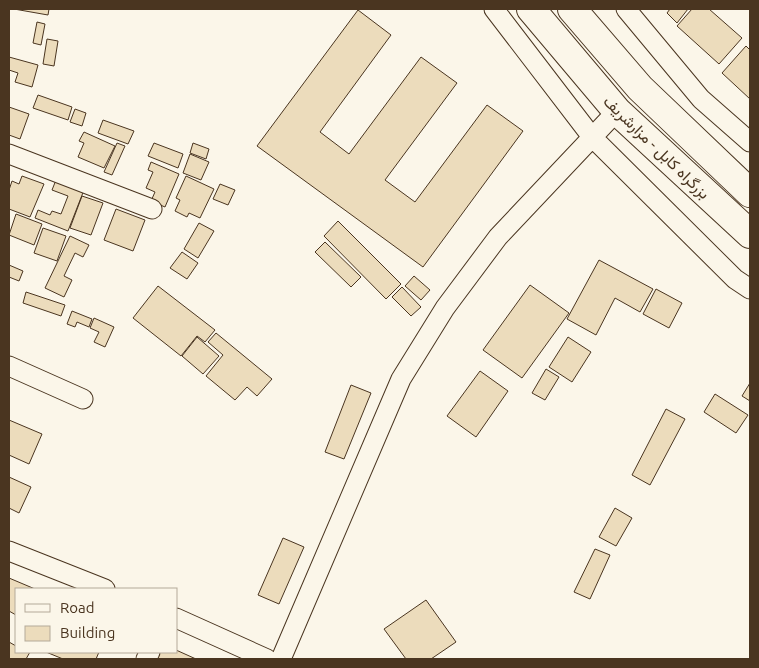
<svg xmlns="http://www.w3.org/2000/svg" width="759" height="668" viewBox="0 0 759 668" font-family="Ubuntu,Vazirmatn,sans-serif">
<rect width="100%" height="100%" fill="#fbf6e9"/>
<path fill="#ecdcbc" stroke="#4a3520" d="M14,9H49L48,15Z
M670,9H688L677,23L667,13Z
M692,9H709L742,38L719,64L677,26Z
M358,10L391,35L320,132L349,154L421,57L457,83L385,180L415,202L487,105L523,131L423,267L257,146Z
M37,22L45,24L41,45L33,43Z
M47,39L58,41L54,66L43,64Z
M746,46L750,50V99L722,73Z
M9,57L38,65L32,87L15,82L18,73L9,70Z
M38,95L72,107L68,120L33,108Z
M9,107L29,114L20,139L9,135Z
M75,109L86,113L82,126L70,122Z
M103,120L134,131L128,144L98,133Z
M84,132L115,146L104,168L78,157L84,143L79,141Z
M117,143L125,146L112,175L104,172Z
M154,143L183,154L178,168L148,156Z
M193,143L209,149L206,159L190,153Z
M190,154L209,162L201,180L183,173Z
M151,162L179,174L165,207L151,201L155,192L146,188L153,172L148,170Z
M22,176L44,184L30,217L9,209V190L12,181L19,184Z
M186,176L214,189L200,218L189,213L187,217L175,211L180,200L176,198Z
M56,180L84,190L68,231L35,218L38,210L50,215L52,211L61,214L68,196L52,190Z
M220,184L235,190L228,205L213,199Z
M82,196L103,203L91,235L70,228Z
M116,209L145,220L133,251L104,240Z
M16,214L42,224L34,245L9,235Z
M338,221L401,284L386,299L324,236Z
M199,223L214,231L198,258L184,249Z
M43,228L66,236L57,261L34,253Z
M70,236L89,245L83,257L75,253L64,276L72,280L64,297L45,288Z
M325,242L361,277L351,287L315,252Z
M182,252L198,263L187,279L170,268Z
M599,260L653,289L640,312L615,298L596,335L567,319Z
M9,265L23,271L19,281L9,277Z
M414,276L430,290L421,300L405,286Z
M530,285L569,313L522,378L483,350Z
M158,286L215,330L205,342L197,336L181,356L133,318Z
M402,287L421,307L411,316L392,297Z
M656,289L682,303L669,328L643,314Z
M26,292L65,305L61,316L23,303Z
M72,311L92,319L89,327L77,322L75,327L67,324Z
M94,318L114,327L105,347L94,342L99,332L90,328Z
M216,333L272,379L257,396L247,387L235,400L206,376L223,355L208,342Z
M197,337L219,356L203,374L182,356Z
M568,337L591,352L572,382L549,367Z
M546,369L559,377L545,400L532,393Z
M480,371L508,391L476,437L447,416Z
M750,383V401L742,396Z
M351,385L371,393L344,459L325,452Z
M715,394L748,415L736,433L704,412Z
M666,409L685,419L650,485L632,475Z
M9,420L42,434L29,464L9,455Z
M9,477L31,487L19,513L9,508Z
M615,508L632,518L616,546L599,537Z
M283,538L304,547L279,604L258,595Z
M595,549L610,555L590,599L574,592Z
M9,578L35,589H16V615L9,611Z
M426,600L456,642L431,659H406L384,629Z
M9,642L16,646V652H30L26,659H9Z
M176,650L196,659H151L154,652H176Z
M46,652H99L96,659H63Z"/>
<g fill="none" stroke-linecap="round" stroke-linejoin="round">
<g stroke="#4a3520" stroke-width="21">
<path id="minor" d="M494,9L592,137L735,279L750,289
M626,9L701,99L750,142
M9,154L152,209
M9,366L83,399
M9,551L105,589
M176,618L267,659
M146,659L150,652
M281,659L401,379L445,308L498,237L617,111"/>
</g>
<g stroke="#4a3520" stroke-width="30">
<path id="highway" d="M531,9L617,111L750,234
M572,9L640,88L750,193"/>
</g>
<use href="#minor" stroke="#fbf6e9" stroke-width="19"/>
<use href="#highway" stroke="#fbf6e9" stroke-width="28"/>
</g>
<g text-anchor="middle" stroke-width="4" stroke-linejoin="round" paint-order="stroke">
<g font-size="16" fill="#4a3520" stroke="#fbf6e9">
<text transform="translate(657 147) rotate(44)" y="6">بزرگراه کابل - مزارشریف</text>
</g>
</g>
<rect width="759" height="668" fill="none" stroke="#4a3520" stroke-width="20"/>
<rect x="15" y="588" width="162" height="65" fill="#fbf6e9" stroke="#b4a999"/>
<rect x="25" y="604" width="25" height="8" fill="#fbf6e9" stroke="#b4a999"/>
<text x="60" y="613" font-size="15" fill="#4a3520">Road</text>
<rect x="25" y="626" width="25" height="15" fill="#ecdcbc" stroke="#b4a999"/>
<text x="60" y="638" font-size="15" fill="#4a3520">Building</text>
</svg>
